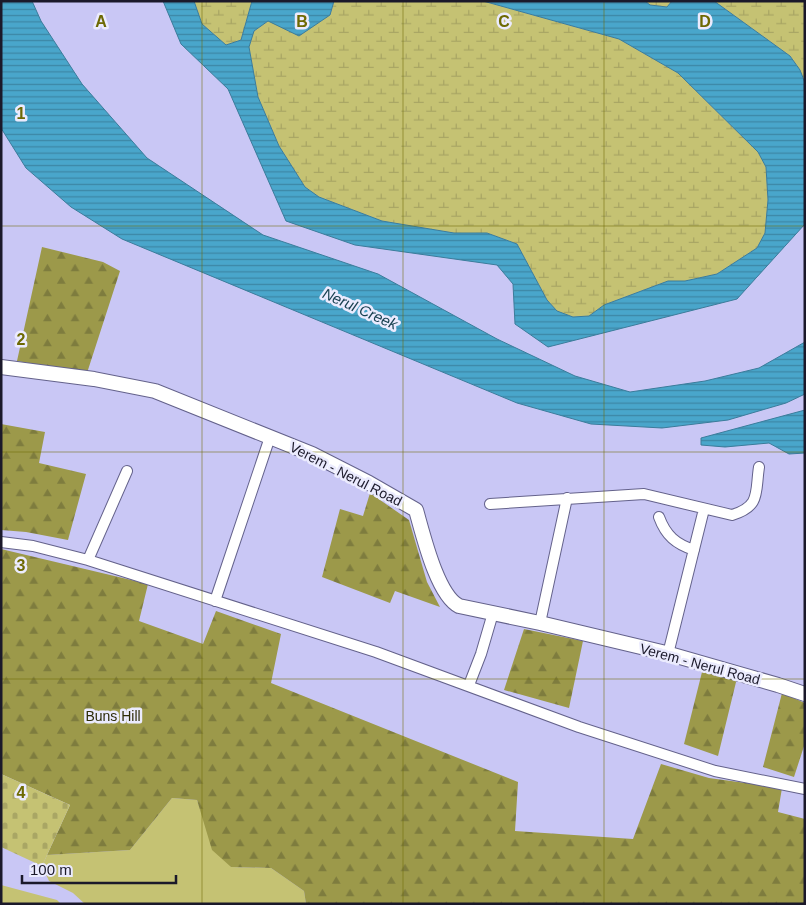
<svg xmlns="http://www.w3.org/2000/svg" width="806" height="905" viewBox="0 0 806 905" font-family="Helvetica,sans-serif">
<defs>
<pattern id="forest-firs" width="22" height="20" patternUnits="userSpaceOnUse" patternTransform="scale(1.25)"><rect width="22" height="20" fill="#9c994a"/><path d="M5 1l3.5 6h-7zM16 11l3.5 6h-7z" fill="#7e7c3e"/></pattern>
<pattern id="wetland-marsh" width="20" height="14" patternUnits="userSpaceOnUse" patternTransform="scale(1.25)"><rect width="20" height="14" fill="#c5c273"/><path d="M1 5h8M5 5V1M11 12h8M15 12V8" fill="none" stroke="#a9a664"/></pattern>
<pattern id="cemetery-stones" width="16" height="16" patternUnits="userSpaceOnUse" patternTransform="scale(1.25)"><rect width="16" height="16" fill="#c5c273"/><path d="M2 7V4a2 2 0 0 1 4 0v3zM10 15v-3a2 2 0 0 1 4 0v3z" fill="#a9a664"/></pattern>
<pattern id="water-rules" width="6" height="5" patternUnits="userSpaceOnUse" patternTransform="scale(1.25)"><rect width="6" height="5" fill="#49a6cb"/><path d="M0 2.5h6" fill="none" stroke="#3c86a5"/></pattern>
</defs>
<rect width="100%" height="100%" fill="#c9c7f5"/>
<path fill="#c5c273" d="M172,798L197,800L203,817L231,867L271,868L304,891L306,904H85L73,893L49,881L42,866L47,855L130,850Z
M1,885L57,900L61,904H1Z"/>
<path fill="url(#forest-firs)" d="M42,247L103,262L120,271L87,373L17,361Z
M1,424L45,432L39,463L86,474L68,540L26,532L1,530Z
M370,493L409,520L427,582L440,607L395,591L390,603L322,577L340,509L363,516Z
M1,549L148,584L139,621L203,644L216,611L281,634L271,683L518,782L515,831L633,839L661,764L709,778L782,788L778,812L805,819V904H306L304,891L271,868L231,867L212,850L197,800L172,798L130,850L47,855L70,805L1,774Z
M524,629L583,641L569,708L504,690Z
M703,668L737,678L718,756L684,744Z
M782,693L805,703V743L794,777L763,767Z"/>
<path fill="url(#wetland-marsh)" d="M194,1H252L241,40L226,45L202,24Z
M334,1H483L619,39L678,73L758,152L766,167L768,200L765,233L757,248L717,274L685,281H668L604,305L589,316L573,317L557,311L547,300L517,244L487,233H454L382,221L319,197L305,187L279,146L258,97L249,47L254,31L268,21L330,15Z
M645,1H672L667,7L650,5Z
M714,1H805V83L800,70L790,56Z"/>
<path fill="url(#cemetery-stones)" d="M1,774L70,805L42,866L1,847Z"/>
<path fill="url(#water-rules)" stroke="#3b7c9b" d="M1,1H32L41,21L82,84L147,158L263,235L378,274L497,339L575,376L630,392L705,381L759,368L805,342V394L786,403L728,420L662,428L591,424L517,403L122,239L71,207L26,168L1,128Z
M163,1H194L202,24L226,45L241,40L252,1H334L330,15L299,36L268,21L254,31L249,47L258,97L279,146L305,187L319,197L382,221L454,233H487L517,244L547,300L557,311L573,317L589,316L604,305L668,281H685L717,274L757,248L765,233L768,200L766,167L758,152L678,73L619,39L483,1H645L650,5L667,7L672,1H714L790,56L800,70L805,83V224L737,299L548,347L515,324L513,284L497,265L355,245L286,221L228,89L181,44Z
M805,410V453L789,454L769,443L725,447L701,445V438Z"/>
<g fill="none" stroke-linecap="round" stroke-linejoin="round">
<g stroke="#64628b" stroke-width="12">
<path id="street" d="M490,504L644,494L732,515C761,506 755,493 759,467
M659,517C666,536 676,544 694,550
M1,542L33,546L88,560L376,652L579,727L715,771L805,789
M88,560L127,471
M215,601L270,437
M540,623L567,498
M668,654L704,509
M469,685L481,654L493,613"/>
</g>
<g stroke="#64628b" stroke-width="16">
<path id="secondary" d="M1,367L94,379L155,391L312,454L369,483L416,510C423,534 437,595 459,606L540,623L666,653L778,685L805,694"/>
</g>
<use href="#street" stroke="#fff" stroke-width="10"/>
<use href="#secondary" stroke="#fff" stroke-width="14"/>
</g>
<path fill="none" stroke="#6d6903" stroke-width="1" stroke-opacity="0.55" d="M202,1V904M403,1V904M604,1V904M1,226H805M1,452H805M1,679H805"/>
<g text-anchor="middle" stroke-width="5" stroke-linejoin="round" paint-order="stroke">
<g font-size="14" fill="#1b192a" stroke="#ebebfe">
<text transform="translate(346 474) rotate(27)" y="5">Verem - Nerul Road</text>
<text transform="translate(700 664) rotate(15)" y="5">Verem - Nerul Road</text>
</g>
<g font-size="14" fill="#2d2c08" stroke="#ebebfe">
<text x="113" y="721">Buns Hill</text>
</g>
<g font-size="15" font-style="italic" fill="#1a4252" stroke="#ebebfe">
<text transform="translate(360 309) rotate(24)" y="5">Nerul Creek</text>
</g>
</g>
<g font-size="16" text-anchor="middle" font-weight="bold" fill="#6d6903" stroke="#ebebfe" stroke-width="5" stroke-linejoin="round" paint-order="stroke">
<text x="101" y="27">A</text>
<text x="302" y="27">B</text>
<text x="504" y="27">C</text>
<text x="705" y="27">D</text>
<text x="21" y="119">1</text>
<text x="21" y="345">2</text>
<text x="21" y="571">3</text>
<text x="21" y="798">4</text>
</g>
<rect width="806" height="905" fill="none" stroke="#1b192a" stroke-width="5"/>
<path d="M22 875v8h154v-8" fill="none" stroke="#1b192a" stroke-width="2.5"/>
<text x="30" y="875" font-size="15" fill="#1b192a" stroke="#ebebfe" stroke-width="4" paint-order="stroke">100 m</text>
</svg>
